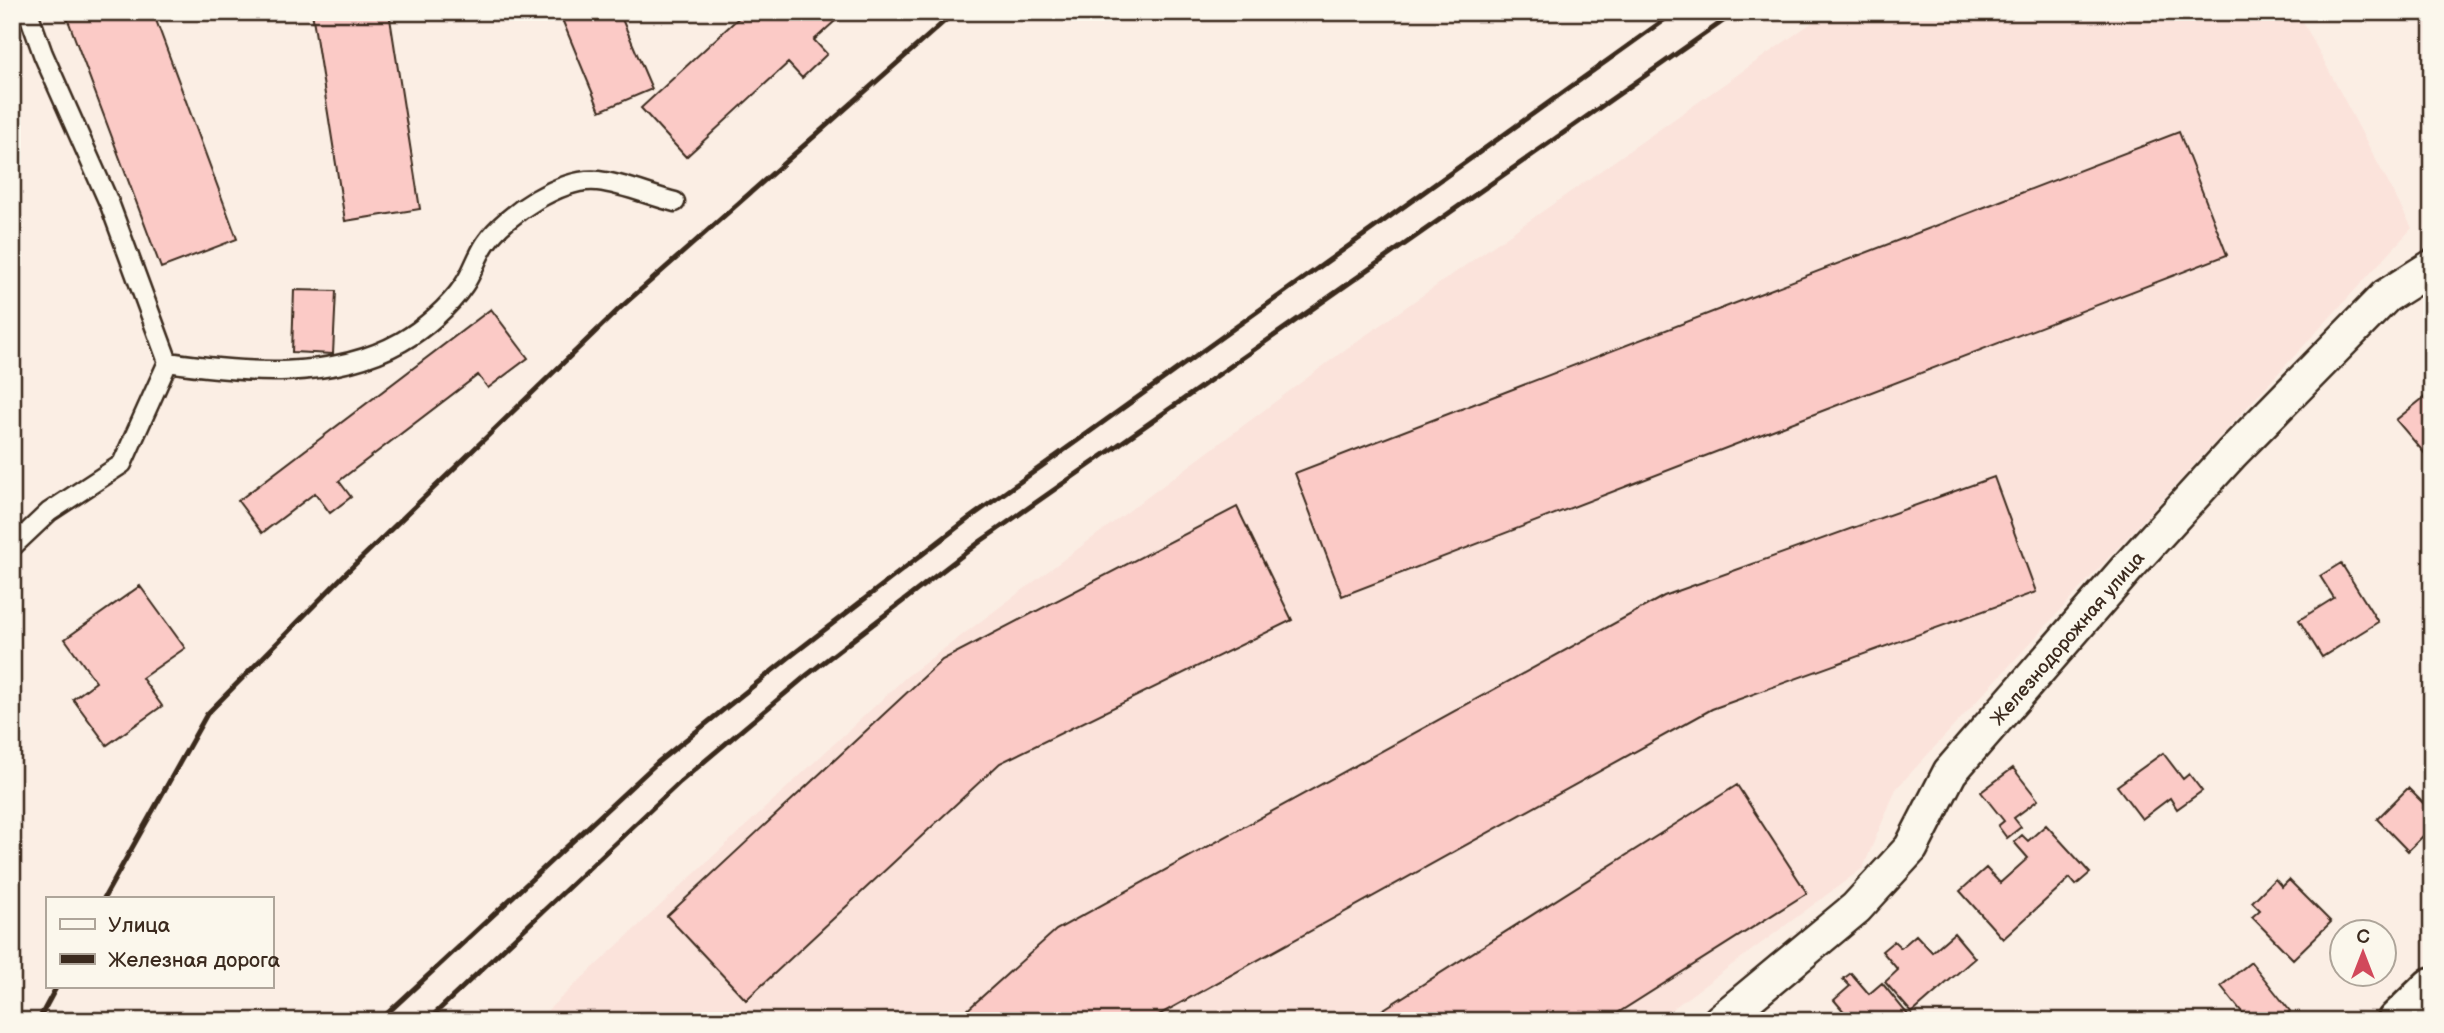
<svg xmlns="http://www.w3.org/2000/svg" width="2444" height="1033" viewBox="0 0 2444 1033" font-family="'Balsamiq Sans',sans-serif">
<rect width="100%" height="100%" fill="#fbeee4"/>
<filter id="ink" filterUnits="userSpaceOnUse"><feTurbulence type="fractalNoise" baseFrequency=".0143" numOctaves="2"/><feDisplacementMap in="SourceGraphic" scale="14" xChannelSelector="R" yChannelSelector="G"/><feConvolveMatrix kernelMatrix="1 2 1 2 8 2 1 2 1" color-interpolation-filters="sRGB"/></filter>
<g filter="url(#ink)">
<path fill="#fbe3db" d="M1827,12H2298L2412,228L1896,789L1863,868L1656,1021H536L906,677L1346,349Z"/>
<path fill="#fbcac6" stroke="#3b2a1e" stroke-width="2" d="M65,12H153L237,239L161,268Z
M312,12H389L420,209L345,221Z
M559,12H619L652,89L600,111Z
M745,12H845L814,40L827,54L802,78L788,63L686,157L641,108Z
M2179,132L2227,255L1342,596L1295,473Z
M294,290L336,291L333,354L292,352Z
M491,309L528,358L488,388L478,375L339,481L351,497L330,513L315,493L262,533L238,501Z
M2432,391V462L2396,420Z
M1994,477L2036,592L1712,709L1148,1021H955L1056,930L1664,596Z
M1237,507L1292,620L1000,763L746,1000L667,916L942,660Z
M2341,563L2378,622L2322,657L2299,620L2334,598L2320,576Z
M140,586L185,648L142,678L162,706L107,745L73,699L96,682L65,639Z
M2163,753L2183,779L2189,774L2202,791L2177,809L2170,798L2142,819L2117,786Z
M2013,768L2038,800L2014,818L2021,827L2007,838L1998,826L2004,821L1981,792Z
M1737,785L1807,893L1605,1021H1365Z
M2408,788L2432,812V827L2408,851L2377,819Z
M2046,825L2090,873L2076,885L2070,878L2003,939L1960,891L1986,868L2000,883L2028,858L2014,842L2022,835L2028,841Z
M2275,879L2282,887L2289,880L2331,922L2293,959L2252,917L2260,910L2252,902Z
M1954,933L1975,958L1912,1013L1885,982L1898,970L1882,951L1894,941L1901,948L1916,935L1932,952Z
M2251,962L2290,1011L2278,1021H2249L2221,986Z
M1851,973L1869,994L1882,983L1909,1016L1903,1021H1852L1834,1000L1850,986L1843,979Z"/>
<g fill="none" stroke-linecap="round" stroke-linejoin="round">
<g stroke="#3b2a1e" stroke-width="23">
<path id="lane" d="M168,362C244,373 332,381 401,342C424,329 449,307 464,285C473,272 477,256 486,243C506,214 563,177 598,181C624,184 651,196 675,202
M12,547L49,512L122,464L168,362L110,205L43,54L28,12"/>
</g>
<g stroke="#3b2a1e" stroke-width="38">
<path id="street" d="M1720,1021L1856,908L1911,848L1950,772L2129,566L2232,453L2386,296L2432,267"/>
</g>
<g stroke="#3b2a1e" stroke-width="44">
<path id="secondary" d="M2397,1021L2432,987"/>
</g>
<use href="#lane" stroke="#fbf7ec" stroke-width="18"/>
<use href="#street" stroke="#fbf7ec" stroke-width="33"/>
<use href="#secondary" stroke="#fbf7ec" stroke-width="38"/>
<path stroke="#3b2a1e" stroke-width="5" d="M104,898L207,714L348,571L620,308L955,12
M38,1021L57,986
M379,1021L658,762L792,655L968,519L1675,12
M427,1021L680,782L807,675L981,541L1736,12"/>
</g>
</g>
<g text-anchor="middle" stroke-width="6" stroke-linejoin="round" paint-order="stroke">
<g font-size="19" fill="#3b2a1e" stroke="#fbf7ec">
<text transform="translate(2067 638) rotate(-49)" y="7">Железнодорожная улица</text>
</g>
</g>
<rect width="2444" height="1033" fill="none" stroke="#fbf7ec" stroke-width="42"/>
<rect x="21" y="21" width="2402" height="991" fill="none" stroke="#3b2a1e" stroke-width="2.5" filter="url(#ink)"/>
<rect x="46" y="897" width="228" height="91" fill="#fbf7ec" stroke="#aea59a" stroke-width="2"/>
<rect x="60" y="919" width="35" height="10" fill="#fbf7ec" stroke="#aea59a" stroke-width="2"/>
<text x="108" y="932" font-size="21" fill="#3b2a1e">Улица</text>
<rect x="60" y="954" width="35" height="10" fill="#3b2a1e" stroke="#aea59a" stroke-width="2"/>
<text x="108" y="967" font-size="21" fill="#3b2a1e">Железная дорога</text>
<g transform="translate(2363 953)"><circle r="33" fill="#fbf7ec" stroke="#aea59a" stroke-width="2"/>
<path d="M0-5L12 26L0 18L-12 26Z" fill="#d1495b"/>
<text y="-10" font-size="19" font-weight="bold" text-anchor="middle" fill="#3b2a1e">С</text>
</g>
</svg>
